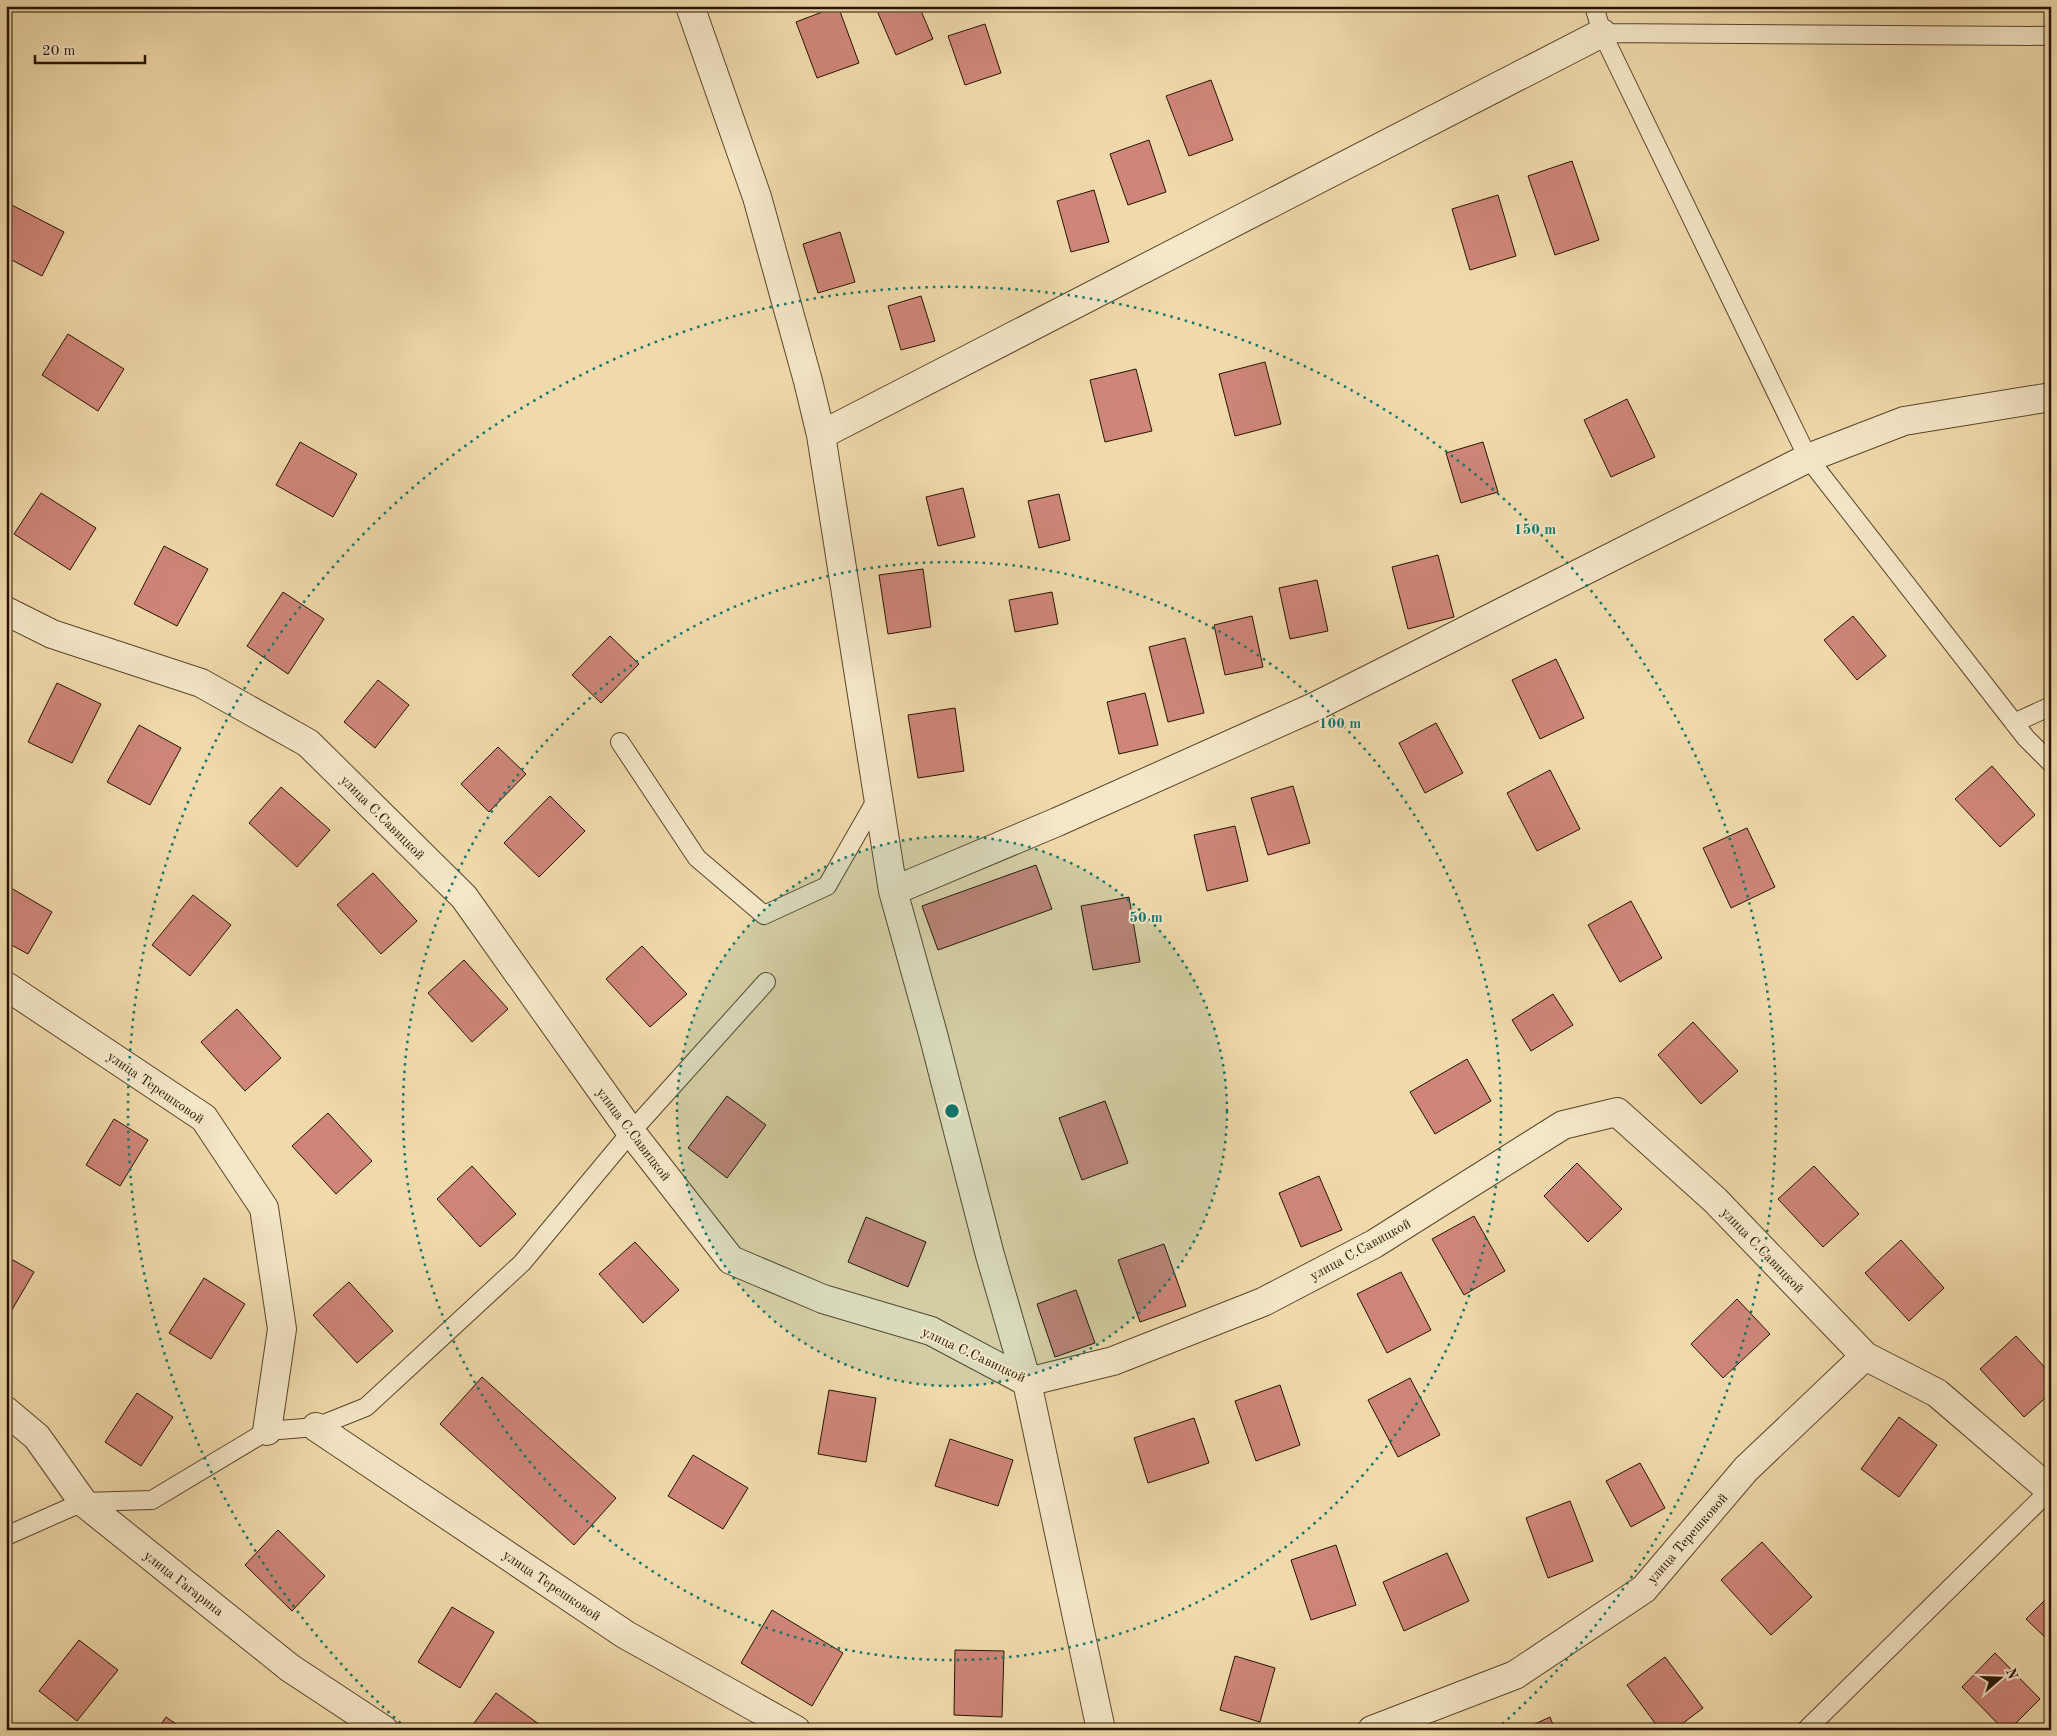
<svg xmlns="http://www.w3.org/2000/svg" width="2057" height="1736" viewBox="0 0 2057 1736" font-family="'Old Standard TT',serif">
<rect width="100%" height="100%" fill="#f0daab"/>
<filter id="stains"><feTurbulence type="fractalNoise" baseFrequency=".004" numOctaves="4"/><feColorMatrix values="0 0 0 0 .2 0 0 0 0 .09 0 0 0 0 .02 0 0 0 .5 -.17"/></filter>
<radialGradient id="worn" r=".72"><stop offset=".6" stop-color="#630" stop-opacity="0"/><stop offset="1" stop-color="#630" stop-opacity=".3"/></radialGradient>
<path fill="#cf8679" stroke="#251302" d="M838,6L859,63L817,78L796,22Z
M875,6H919L933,39L896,55Z
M985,24L1001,73L965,85L948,36Z
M1211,80L1233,140L1189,156L1166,96Z
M1149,140L1166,192L1128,205L1110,154Z
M1572,161L1599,240L1555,255L1528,176Z
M1094,190L1109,242L1071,252L1057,201Z
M1498,195L1516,256L1470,270L1452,209Z
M6,202L64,232L42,276L6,257Z
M840,232L855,282L818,293L803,244Z
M921,296L935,341L901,350L888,306Z
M68,334L124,369L98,411L42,375Z
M1265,362L1281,424L1235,436L1219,374Z
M1136,369L1152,431L1105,442L1090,380Z
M1627,399L1655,457L1611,477L1584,420Z
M300,442L357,474L333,517L276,485Z
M1483,442L1498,492L1461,503L1446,453Z
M963,488L975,537L938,546L926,497Z
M41,493L96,528L70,570L14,534Z
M1059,494L1070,540L1039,548L1028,501Z
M164,546L208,569L177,626L134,604Z
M1438,555L1454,617L1408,629L1392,567Z
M923,569L931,627L888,634L879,575Z
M1317,580L1328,631L1290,639L1279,588Z
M283,592L324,619L288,674L247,646Z
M1052,592L1058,624L1015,632L1009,600Z
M1252,616L1263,667L1225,675L1214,625Z
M1853,616L1886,656L1857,680L1824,640Z
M610,636L639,664L601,703L572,675Z
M1185,638L1204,713L1168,722L1149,647Z
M1556,659L1584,718L1540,739L1512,680Z
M378,680L409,705L375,748L344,722Z
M57,683L101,704L72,763L28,742Z
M1145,693L1158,745L1119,754L1107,702Z
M955,708L964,771L918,778L908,715Z
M1436,723L1463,773L1425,793L1399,743Z
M139,725L181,748L150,805L107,782Z
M498,747L526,774L489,812L461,784Z
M1992,766L2035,815L2000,847L1955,799Z
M1550,770L1580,829L1537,851L1507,793Z
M1293,786L1310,843L1268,855L1251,798Z
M281,787L330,830L297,867L249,823Z
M550,796L585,831L539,877L504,843Z
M1235,826L1248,881L1207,891L1194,835Z
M1747,828L1775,887L1731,908L1703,848Z
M1036,865L1052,909L938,950L922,906Z
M373,873L417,921L381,954L337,905Z
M6,885L52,912L28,954L6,942Z
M193,895L231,925L190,976L152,945Z
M1129,897L1140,962L1093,970L1081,906Z
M1631,901L1662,958L1620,982L1588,925Z
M642,946L687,994L650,1027L606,979Z
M464,960L508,1009L472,1042L428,993Z
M1553,994L1573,1025L1531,1051L1512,1020Z
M237,1009L281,1058L245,1091L201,1042Z
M1693,1022L1738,1071L1701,1104L1658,1055Z
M1467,1059L1491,1101L1435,1134L1410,1092Z
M727,1096L766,1125L727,1178L688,1148Z
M1105,1101L1128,1163L1082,1180L1059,1118Z
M328,1113L372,1161L336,1194L292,1146Z
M114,1119L148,1140L120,1186L86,1165Z
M1577,1163L1622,1209L1588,1242L1544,1196Z
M472,1166L516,1214L480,1247L437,1199Z
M1814,1166L1859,1214L1823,1247L1778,1199Z
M1319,1176L1342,1230L1301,1247L1279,1193Z
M1474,1216L1505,1271L1464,1295L1432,1239Z
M866,1217L926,1242L908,1287L848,1262Z
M1901,1240L1944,1288L1909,1321L1865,1273Z
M635,1242L679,1290L643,1323L599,1274Z
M1164,1244L1186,1306L1140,1322L1118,1260Z
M6,1256L34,1272L6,1320Z
M1401,1272L1431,1330L1387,1353L1357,1294Z
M204,1278L245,1304L211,1359L169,1333Z
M349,1282L393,1331L357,1363L313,1315Z
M1076,1290L1095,1343L1055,1357L1037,1304Z
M1737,1299L1770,1334L1723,1378L1691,1344Z
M2016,1336L2051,1374V1393L2024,1417L1980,1369Z
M482,1377L616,1498L574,1545L440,1424Z
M1410,1378L1440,1435L1398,1457L1368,1400Z
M1280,1385L1300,1445L1256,1461L1235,1401Z
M829,1390L876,1398L866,1462L818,1454Z
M137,1393L173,1417L141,1466L105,1442Z
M1899,1417L1937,1445L1899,1497L1861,1469Z
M1194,1418L1209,1463L1148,1483L1134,1438Z
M950,1439L1013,1460L998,1506L935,1486Z
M693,1455L748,1488L723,1529L668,1496Z
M1640,1463L1665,1508L1631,1527L1606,1481Z
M1570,1501L1593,1561L1548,1578L1526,1518Z
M278,1530L325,1576L292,1611L245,1565Z
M1762,1542L1812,1597L1771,1635L1721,1580Z
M1336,1545L1356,1605L1311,1620L1291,1560Z
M1447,1553L1469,1601L1404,1631L1383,1582Z
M2051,1594V1643L2026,1619Z
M452,1607L494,1632L460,1688L418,1662Z
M772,1610L843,1653L812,1706L741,1663Z
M79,1640L118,1670L77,1721L39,1691Z
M955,1650L1004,1651L1002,1717L954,1715Z
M1995,1653L2040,1699L2009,1730H2004L1962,1687Z
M1235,1656L1275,1668L1260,1722L1220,1710Z
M1665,1657L1703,1708L1674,1730H1660L1627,1685Z
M496,1693L547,1730H469Z
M166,1717L185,1730H157Z
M1550,1717L1555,1730H1522Z"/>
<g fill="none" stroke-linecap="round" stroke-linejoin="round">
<g stroke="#58452c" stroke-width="20">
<path id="service" d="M1594,6L1602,33L1808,458L2026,738L2051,763
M1602,33L2051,36
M2014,723L2051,706
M620,742L697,858L764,915L827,886L878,797
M6,1536L83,1502L152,1500L267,1431L316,1427L366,1407L522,1263L631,1132L766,982
M1806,1730L2051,1489"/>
</g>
<g stroke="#58452c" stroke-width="30">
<path id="minor" d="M690,6L757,197L808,381L821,435L893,891L933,1034L990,1255L1027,1382L1101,1730
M821,435L1602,33
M6,611L52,634L201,683L308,743L464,897L631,1132L731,1260L823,1299L931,1331L1027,1382L1113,1361L1263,1302L1374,1244L1563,1125L1617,1112L1715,1200L1865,1356L1937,1393L2050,1490
M893,891L1057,822L1314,707L1808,458L1904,421L2051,397
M6,986L204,1118L264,1208L282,1329L267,1431
M6,1411L37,1437L83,1502L290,1668L384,1730
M316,1427L626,1635L796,1730
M1372,1730L1515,1675L1644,1589L1746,1469L1865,1356"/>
</g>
<use href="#service" stroke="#f5e7c8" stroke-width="18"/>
<use href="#minor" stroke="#f5e7c8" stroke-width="28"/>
</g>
<circle cx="952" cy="1111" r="275" fill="#0f766e" fill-opacity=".12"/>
<g fill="none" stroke="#0f766e" stroke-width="2.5" stroke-dasharray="2.5 5">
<circle cx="952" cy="1111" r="275"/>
<circle cx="952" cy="1111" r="549"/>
<path d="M406 1728A824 824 0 1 1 1498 1728"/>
</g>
<g text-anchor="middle" stroke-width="4" stroke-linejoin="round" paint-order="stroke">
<g font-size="14" fill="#251302" stroke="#f5e7c8">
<text transform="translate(383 817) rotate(45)" y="5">улица С.Савицкой</text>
<text transform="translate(156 1087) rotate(35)" y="5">улица Терешковой</text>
<text transform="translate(634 1134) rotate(53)" y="5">улица С.Савицкой</text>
<text transform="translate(1360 1249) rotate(-29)" y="5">улица С.Савицкой</text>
<text transform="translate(1763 1250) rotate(46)" y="5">улица С.Савицкой</text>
<text transform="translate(974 1354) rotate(25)" y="5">улица С.Савицкой</text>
<text transform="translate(1687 1538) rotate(-49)" y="5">улица Терешковой</text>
<text transform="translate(184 1583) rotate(38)" y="5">улица Гагарина</text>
<text transform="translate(552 1585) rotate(34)" y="5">улица Терешковой</text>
</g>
</g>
<circle cx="952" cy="1111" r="8" fill="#0f766e" stroke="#f5e7c8" stroke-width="2.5"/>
<g font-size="15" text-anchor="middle" font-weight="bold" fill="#0f766e" stroke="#f5e7c8" stroke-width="4" stroke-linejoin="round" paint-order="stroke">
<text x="1535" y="534">150 m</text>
<text x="1340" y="728">100 m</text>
<text x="1146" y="922">50 m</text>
</g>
<rect width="2057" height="1736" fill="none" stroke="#f0daab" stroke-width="25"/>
<rect x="8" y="8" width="2042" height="1721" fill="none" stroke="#251302" stroke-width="2.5"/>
<rect x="12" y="12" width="2032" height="1711" fill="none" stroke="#251302"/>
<g transform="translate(2000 1678) rotate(70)" stroke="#f5e7c8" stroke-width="4" paint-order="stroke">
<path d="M0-4L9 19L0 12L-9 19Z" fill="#251302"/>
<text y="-8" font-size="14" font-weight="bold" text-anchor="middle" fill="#251302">N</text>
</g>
<path d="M35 55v8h110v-8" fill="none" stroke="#251302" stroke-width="2.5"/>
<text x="42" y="55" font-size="15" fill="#251302" stroke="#f5e7c8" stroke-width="4" paint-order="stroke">20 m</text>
<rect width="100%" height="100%" filter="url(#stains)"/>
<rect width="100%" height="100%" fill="url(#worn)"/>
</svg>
